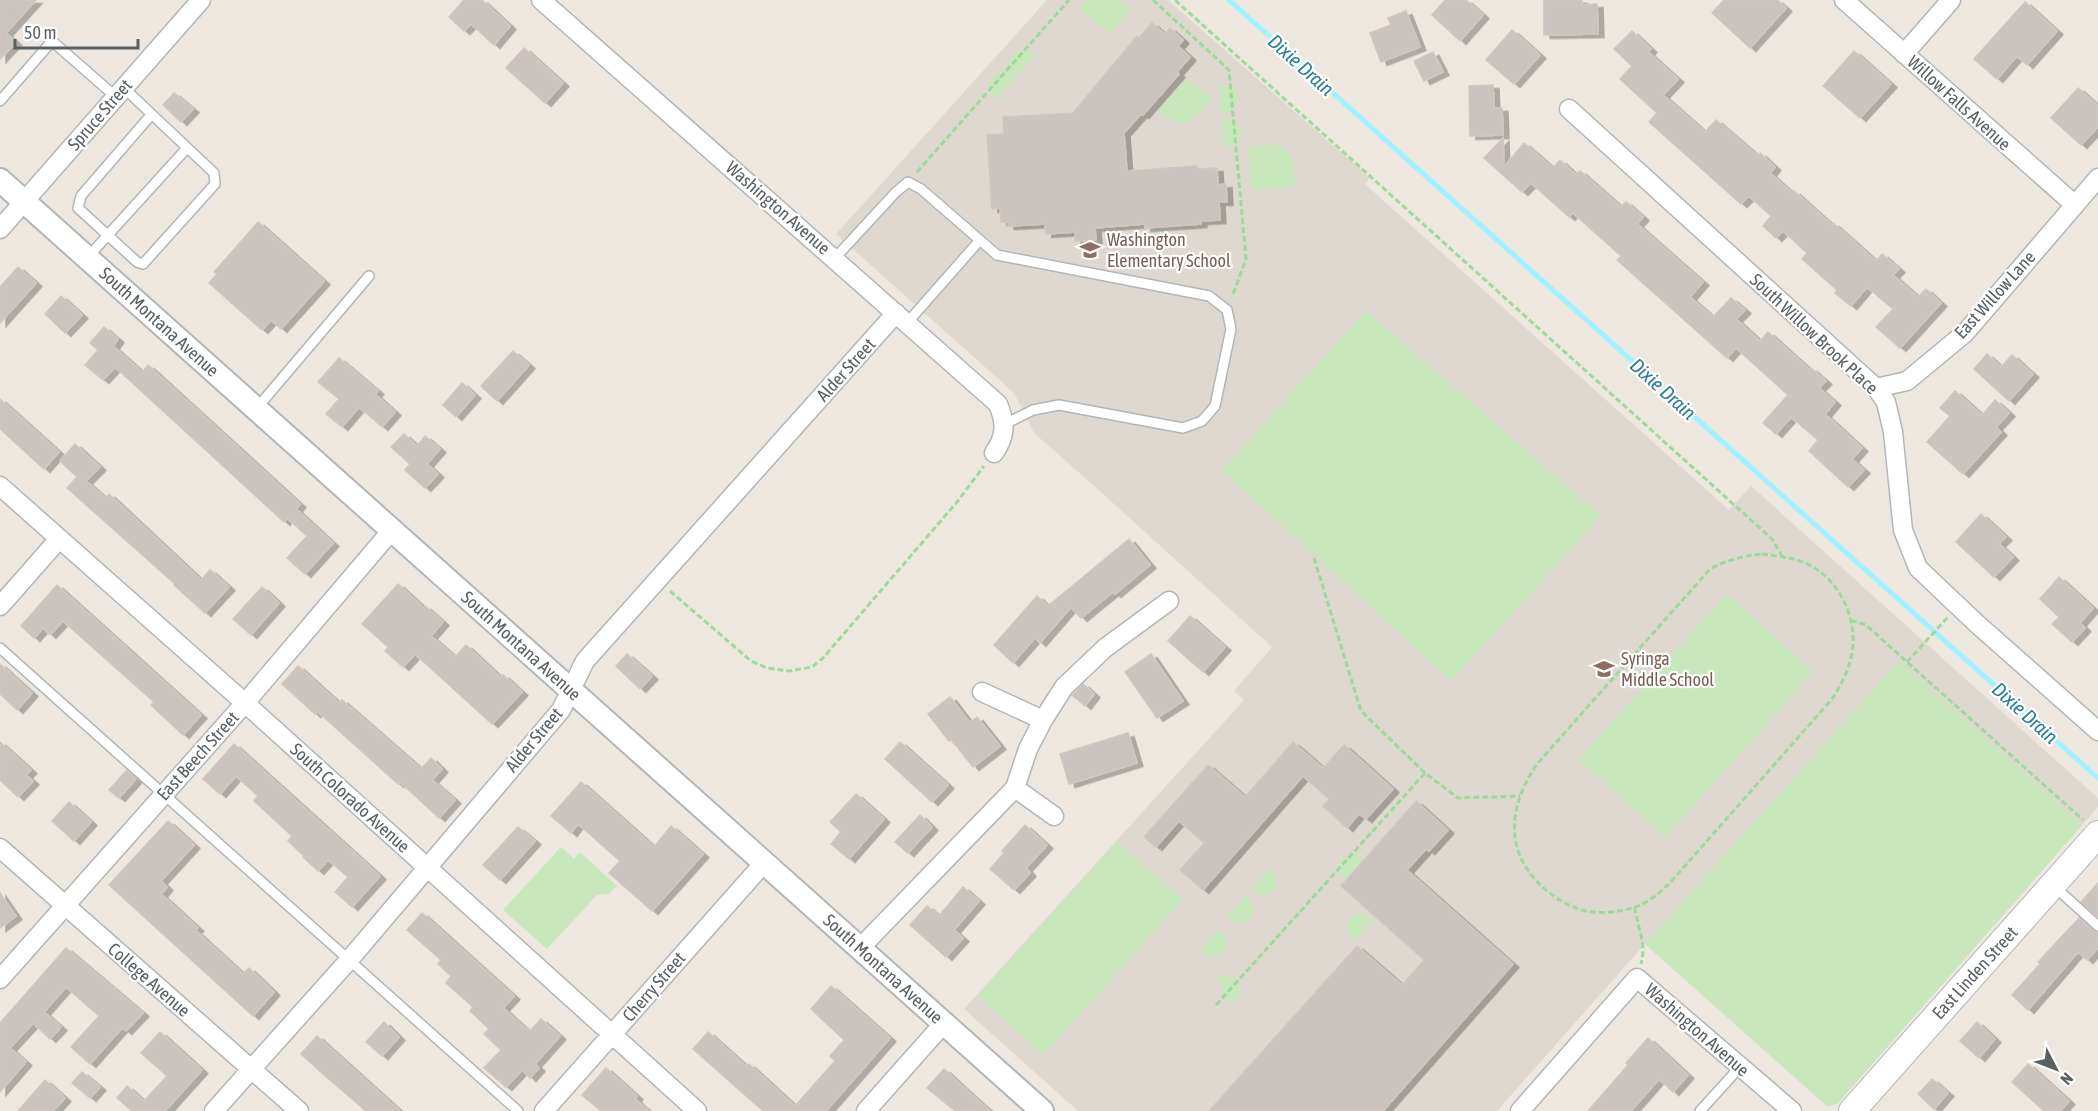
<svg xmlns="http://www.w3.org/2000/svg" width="2098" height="1111" viewBox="0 0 2098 1111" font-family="'Asap Condensed',sans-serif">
<defs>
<filter id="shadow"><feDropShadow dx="6" dy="3.5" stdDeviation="0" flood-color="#0004"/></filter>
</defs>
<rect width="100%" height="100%" fill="#ede7e0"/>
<path fill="#dfd8d1" d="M1047,0H1168L1370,178L1365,184L1729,510L1751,486L2098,798V807L1837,1104L1827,1106L1645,944L1497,1111H1078L964,1009L1244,700L1234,691L1272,647L1093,485L1034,433L1014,393L836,234Z"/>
<path fill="#c8e7bb" d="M1088,0H1120L1131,10L1110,34L1080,9Z
M1024,50L1035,55L996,100L989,89L990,80L1000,72L1011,74C1006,61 1010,51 1024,50Z
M1188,78L1212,99C1193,121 1184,133 1159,111Z
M1219,84L1232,86L1237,94V104L1231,111L1221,114Z
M1222,118L1235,120L1241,131L1240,138L1231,146L1224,147Z
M1275,144C1296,151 1294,169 1295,187L1251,190L1248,147Z
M1366,311L1601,516L1451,681L1222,470Z
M1727,594L1813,672L1665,838L1579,759Z
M1899,661L2082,825L1837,1104L1827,1106L1645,944Z
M1117,841L1183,900L1043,1055L978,996Z
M561,847L574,859L580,852L617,886L609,894L597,895L547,949L503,910Z
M1355,853L1366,859L1346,881C1339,874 1338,867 1343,858Z
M1270,868L1277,878L1274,891L1262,896L1250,890Z
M1246,895L1253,906L1252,915L1244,922H1235L1227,917Z
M1363,913L1374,918L1355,941C1346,933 1345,923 1354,915Z
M1220,929L1227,940L1225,949L1218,956H1209L1200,951Z
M1222,975L1234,977L1240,985V994L1231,1004L1216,979Z"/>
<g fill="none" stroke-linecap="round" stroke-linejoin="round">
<path stroke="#9ff2ff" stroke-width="5" d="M1229,0L2098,778"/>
</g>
<path fill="#cac3bf" stroke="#d2c6be" stroke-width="1.5" filter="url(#shadow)" d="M0,0H36L6,33L16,42L0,59Z
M464,0H482L510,26L494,45L471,24L464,31L449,17Z
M1445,0H1466L1483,15L1460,41L1432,15Z
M1544,0H1582V5L1597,4L1598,34L1544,35Z
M1724,0H1777L1786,8L1750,48L1712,13Z
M2025,2L2057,31L2027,65L2017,56L1997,79L1974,59Z
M1406,11L1420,47L1381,62L1370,33L1391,25L1388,18Z
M1152,23L1165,34L1170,28L1183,40L1178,46L1190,57L1177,72L1179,74L1143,115L1141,114L1124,133L1127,171L1197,166V169L1217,168L1218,185L1226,184L1227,202H1219L1220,220L1201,221V224L1145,228V224L1095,228L1096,240L1075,241V232L1046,234L1045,224L1008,226V222H1001L1000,208L992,209L987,135L1004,134L1003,117L1073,113L1137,36L1139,38Z
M1512,30L1540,55L1514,84L1486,60Z
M1632,31L1651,49L1648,52L1678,79L1663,95L1705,132L1716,120L1758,156L1760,153L1775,167L1770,173L1792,193L1794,191L1832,225L1833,223L1876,261L1882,254L1899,269L1893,275L1918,297L1926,289L1941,303L1900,348L1876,327L1893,309L1867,287L1851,306L1835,293L1837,290L1802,259L1807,253L1783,231L1776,238L1763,226L1771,216L1749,196L1741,204L1649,122L1657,113L1620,79L1632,66L1614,49Z
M524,48L563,83L545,103L506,68Z
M1854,51L1891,84L1860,118L1823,86Z
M1433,52L1443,72L1424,81L1414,61Z
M1493,85L1494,108H1502L1503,135L1470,136L1469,86Z
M2078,88L2098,106V127L2081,145L2051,118Z
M174,93L193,109L181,122L163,105Z
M1503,138L1504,167L1524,143L1553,168L1560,160L1576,175L1580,171L1621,207L1626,202L1643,217L1637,224L1703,282L1690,297L1713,317L1731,298L1745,310L1736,319L1760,341L1768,332L1810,370L1811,368L1826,381L1819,388L1835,402L1825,414L1862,448L1852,459L1864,470L1848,487L1809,451L1818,440L1791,417L1776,434L1763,423L1788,395L1736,348L1727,358L1617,260L1621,256L1573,213L1569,217L1531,183L1522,192L1484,158Z
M258,222L324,281L281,329L271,320L262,330L209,283L217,274L214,272Z
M18,267L36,283L0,323V287Z
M61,296L82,315L65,333L45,314Z
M104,327L118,339L113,346L142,372L148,365L300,504L296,509L333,543L305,574L287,558L307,536L287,518L284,522L115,367L103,380L85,365L98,350L90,343Z
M513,351L529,365L497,401L481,386Z
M1987,354L2001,367L2012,355L2033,374L2009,401L1974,369Z
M339,358L378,391L375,394L395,412L382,427L359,407L342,427L326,414L339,399L318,382Z
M462,383L475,395L456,417L443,405Z
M1955,391L1982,415L1995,400L2009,413L1996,427L2001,432L1963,474L1927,442L1950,416L1940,408Z
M0,399L59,452L44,469L0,429Z
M404,434L417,446L425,436L440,449L427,464L438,474L425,488L405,470L410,464L391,447Z
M75,444L100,467L86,481L105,498L109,494L201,580L210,570L229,587L205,613L174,585L175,584L67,488L77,477L60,461Z
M1981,514L2006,537L1999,544L2013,557L1994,577L1956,542Z
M1129,539L1150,565L1115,594L1113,592L1081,618L1071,607L1040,643L1035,638L1013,663L994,645L1037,596L1048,606Z
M2059,577L2093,608L2080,623L2085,628L2072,642L2052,624L2059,617L2040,599Z
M398,584L424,608L425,606L443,622L431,636L455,657L466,645L501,678L503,675L522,692L492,724L415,654L403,667L385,651L388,647L362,624Z
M57,585L201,715L183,735L151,705L154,702L63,621L50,635L43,628L34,638L21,626Z
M262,587L279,603L251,635L233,619Z
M1190,616L1225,647L1203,672L1168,641Z
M627,654L652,676L640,689L616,666Z
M1151,654L1183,701L1157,718L1125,672Z
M0,664L32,693L17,710L0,694Z
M298,666L339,703L342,700L421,769L431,758L442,769L432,780L455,800L439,818L400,782L398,784L317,711L315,714L282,684Z
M1083,684L1094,694L1085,706L1072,695Z
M950,697L970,723L977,717L1000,746L973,767L951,739L949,741L928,714Z
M1128,733L1137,763L1069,784L1060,754Z
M0,742L31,770L26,775L33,781L18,797L0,780Z
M900,742L948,785L932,802L885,759Z
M1293,742L1323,768L1344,745L1393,789L1366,819L1359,814L1347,828L1323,806L1329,799L1303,776L1203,890L1180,870L1204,843L1179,821L1156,847L1144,837L1208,765L1245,797Z
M234,744L380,876L352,907L335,892L348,877L328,860L318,871L303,857L304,856L288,841L292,836L254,801L258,796L236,776L220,794L203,779Z
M127,770L136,779L119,798L109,790Z
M581,782L654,847L671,826L703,854L652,911L609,873L620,861L578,824L571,833L551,816Z
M856,794L884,819L849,859L831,844L841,832L830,822Z
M1416,801L1448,830L1429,851L1426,849L1407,870L1513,964L1383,1111H1209L1357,946L1402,985L1424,960L1341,886Z
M69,802L91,822L74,841L52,821Z
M920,815L932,827L908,853L895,842Z
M168,821L194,845L161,881L167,887L161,894L198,928L195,930L243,974L249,968L274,992L253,1016L109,885Z
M1025,825L1047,845L1026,868L1030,873L1014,890L990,869L1004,853L1002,851Z
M518,827L535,841L500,880L483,865Z
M2098,883V917L2081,902Z
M963,887L979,901L954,930L963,938L946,957L910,925L927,906L939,916Z
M0,893L16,916L0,928Z
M422,913L514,996L503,1008L525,1028L530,1031L541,1019L560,1036L535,1064L539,1068L530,1078L522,1070L506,1087L484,1068L501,1050L484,1034L489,1029L470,1011L473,1007L446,983L451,976L438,964L441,960L407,930Z
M2079,918L2093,931L2098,933V948L2087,960L2078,952L2028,1010L2012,995L2040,964L2038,962Z
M66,948L143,1013L126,1031L122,1028L90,1064L71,1047L99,1016L66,987L44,1012L61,1027L50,1039L33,1023L10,1048L26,1062L0,1092V1023Z
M831,986L890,1038L826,1111H763L693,1049L708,1032L746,1066L749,1064L795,1106L835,1061L830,1056L844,1040L811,1009Z
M384,1022L399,1037L382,1056L366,1042Z
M1977,1022L1995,1039L1979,1058L1960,1041Z
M160,1032L202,1070L165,1111H132L117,1098L127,1086L144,1101L167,1076L141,1053Z
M317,1036L349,1065L400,1111H366L323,1074L301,1054Z
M1648,1038L1688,1075L1673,1092L1659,1079L1631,1111H1588L1628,1065L1626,1063Z
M2028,1064L2069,1101L2060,1111H2044L2012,1082Z
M606,1068L637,1096L635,1099L649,1111H601L582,1095Z
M944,1069L961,1085L990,1111H955L927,1088Z
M82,1072L100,1087L90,1098L72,1083Z
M1932,1079L1948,1093L1934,1109L1918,1094Z
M45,1080L65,1098L53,1111H18Z"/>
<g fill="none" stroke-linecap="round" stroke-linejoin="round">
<g stroke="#b1b6b9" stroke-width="12">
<path id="service" d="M124,88L214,173L215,184L143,264L137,262L78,208L81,196L151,115
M0,101L52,41L116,97
M88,257L187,148
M835,258L896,192L908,182L921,189L997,255L1209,296L1227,310L1231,329L1215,406L1202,421L1183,428L1059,405L1033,410L1005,424
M907,323L980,240
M256,409L369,276
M0,648L518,1111
M2055,887L2098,926
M1700,1111L1740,1067"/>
</g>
<g stroke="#b1b6b9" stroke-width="21">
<path id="minor" d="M541,0L998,404C1006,423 1006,436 994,453
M1844,0L2075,205
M1904,54L1951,0
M1569,109L1876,388L1886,402L1893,432L1903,530L1918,568L1976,623L2098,731
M0,229L201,0
M1876,388L1907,381L1965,333L2098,178
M0,486L245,703L697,1111
M0,606L59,539
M982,692L1043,720
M1015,788L1054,816
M0,848L299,1111
M860,948L1015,788L1028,749L1043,720L1064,687L1105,648L1169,601
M0,979L245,703L392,530
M214,1111L349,960L561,710L585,661L896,313
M544,1111L764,863
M866,1111L944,1023
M1520,1111L1637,978L1792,1111"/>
</g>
<g stroke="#b1b6b9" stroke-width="26">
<path id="tertiary" d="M0,180L1042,1111"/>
</g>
<g stroke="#b0b7ba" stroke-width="28">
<path id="secondary" d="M1852,1111L2098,834"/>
</g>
<path stroke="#9fda9d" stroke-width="3" stroke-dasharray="6 3" stroke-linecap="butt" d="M1153,0L1229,70L1246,259L1232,297
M1175,0L1772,539L1782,556
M917,172L1069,0
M1762,554C1776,556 1790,557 1803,562C1838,576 1858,617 1852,653C1849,670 1841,685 1832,699L1669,884C1659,893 1648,903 1635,907C1618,913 1592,915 1576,908C1547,897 1519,869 1515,838C1512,811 1522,786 1537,764L1710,569C1727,560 1743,556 1762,554Z
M1314,558L1361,711L1425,773
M670,591L751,661L767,668L789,671L812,667L823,658L957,502L984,466
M1851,620L1866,625L2083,820
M1907,662L1948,617
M1635,907C1637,928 1647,943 1641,964
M1216,1005L1425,773L1458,798L1520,796"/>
<use href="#service" stroke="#fff" stroke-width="9"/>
<use href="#minor" stroke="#fff" stroke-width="18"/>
<use href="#tertiary" stroke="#fff" stroke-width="22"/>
<use href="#secondary" stroke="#fff" stroke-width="26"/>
</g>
<defs>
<g id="school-bare" transform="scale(1.62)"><path d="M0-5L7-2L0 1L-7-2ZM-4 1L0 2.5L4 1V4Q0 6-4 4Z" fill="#8d6e63" stroke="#fff" stroke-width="2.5" paint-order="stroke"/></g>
</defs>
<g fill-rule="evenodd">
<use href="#school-bare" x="1090" y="250"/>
<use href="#school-bare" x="1604" y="669"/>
</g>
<g text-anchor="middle" stroke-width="4.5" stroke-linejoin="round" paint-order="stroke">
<g font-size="18" fill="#596063" stroke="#fff">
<text transform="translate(1959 103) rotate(42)" y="6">Willow Falls Avenue</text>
<text transform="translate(100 115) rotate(-49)" y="6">Spruce Street</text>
<text transform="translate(778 208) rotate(41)" y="6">Washington Avenue</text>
<text transform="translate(1995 295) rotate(-48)" y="6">East Willow Lane</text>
<text transform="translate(159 322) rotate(42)" y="6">South Montana Avenue</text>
<text transform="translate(1814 334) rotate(43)" y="6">South Willow Brook Place</text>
<text transform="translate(846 370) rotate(-48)" y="6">Alder Street</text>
<text transform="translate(521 646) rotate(42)" y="6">South Montana Avenue</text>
<text transform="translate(534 740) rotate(-50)" y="6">Alder Street</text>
<text transform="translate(198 756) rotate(-48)" y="6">East Beech Street</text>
<text transform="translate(350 798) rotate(42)" y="6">South Colorado Avenue</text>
<text transform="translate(883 969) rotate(42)" y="6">South Montana Avenue</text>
<text transform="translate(1975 973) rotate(-48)" y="6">East Linden Street</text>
<text transform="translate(149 980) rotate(41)" y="6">College Avenue</text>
<text transform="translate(654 987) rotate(-49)" y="6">Cherry Street</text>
<text transform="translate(1697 1030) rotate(41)" y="6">Washington Avenue</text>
</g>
<g font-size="18" fill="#785e54" stroke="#fff" text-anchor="start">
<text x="1107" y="246">Washington<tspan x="1107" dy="21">Elementary School</tspan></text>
<text x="1621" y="665">Syringa<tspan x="1621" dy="21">Middle School</tspan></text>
</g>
<g font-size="20" font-style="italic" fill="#2e7d92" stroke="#fff">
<text transform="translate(1301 65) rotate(42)" y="7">Dixie Drain</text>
<text transform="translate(1663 389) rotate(42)" y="7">Dixie Drain</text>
<text transform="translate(2025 713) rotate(42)" y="7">Dixie Drain</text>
</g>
</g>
<g transform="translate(2056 1069) rotate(132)" stroke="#ffffff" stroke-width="4.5" paint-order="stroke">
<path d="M0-4.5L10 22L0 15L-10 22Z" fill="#596063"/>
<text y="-9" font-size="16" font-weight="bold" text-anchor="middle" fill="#596063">N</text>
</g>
<path d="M15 39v9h123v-9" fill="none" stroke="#596063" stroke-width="3"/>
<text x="24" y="39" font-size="18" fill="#596063" stroke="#ffffff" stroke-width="4.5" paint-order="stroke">50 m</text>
</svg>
